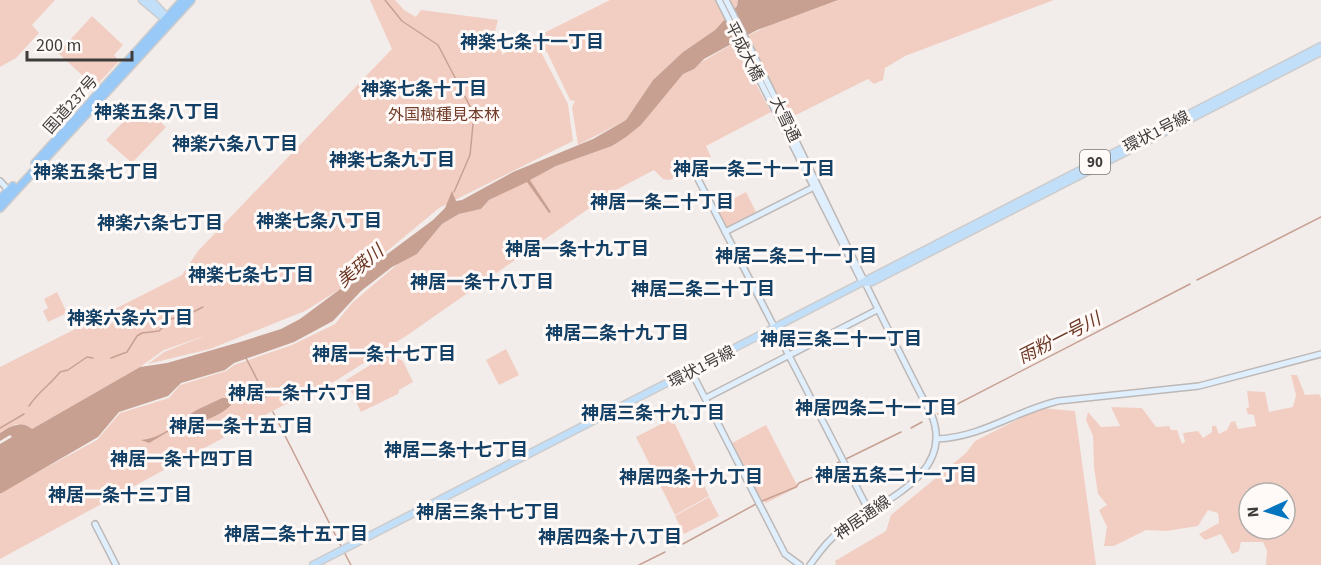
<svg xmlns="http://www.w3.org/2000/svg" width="1321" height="565" viewBox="0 0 1321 565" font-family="'Source Sans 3','Noto Sans JP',sans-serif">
<rect width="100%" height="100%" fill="#f2edeb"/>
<path fill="#f2cec2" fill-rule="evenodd" d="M0,0H55L32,25L39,33L16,58L0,67Z
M370,0H395L404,10L416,17L421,10L498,20L493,39L501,48L502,55L519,44L515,38L520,33L534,38L610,0H738L737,6L715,30L683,52L653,80L626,120L578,145L572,107L575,101L570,100L547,52L543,50L541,52L568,104L573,141L439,208L345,286L305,311L210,349L148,364L164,352L207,335L164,350L140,367L32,429L16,424L0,433V367L182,275L198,251L392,49Z
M838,0H1054L905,56L885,68L883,80L874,84L868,79L790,118L784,106L777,109L741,39L778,21Z
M92,16L123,45L114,55L119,61L95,87L58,53Z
M734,43L771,112L706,146L711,157L670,180L663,179L654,170L614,191L409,334L337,380L282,406L0,559V495L5,490L97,440L120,413L169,398L180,385L226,371L234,365L292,345L335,324L352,303L400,262L417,254L442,224L459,214L481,209L489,200L556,166L612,146L641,125L683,73Z
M140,104L166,127L132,163L106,140Z
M746,192L758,216L725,232L714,209Z
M57,292L67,313L48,322L43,311L48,308L44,299Z
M506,349L519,375L499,385L486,360Z
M388,354L403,361L413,382L399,390L398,394L361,412L346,380Z
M1291,375H1297L1305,395L1319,394L1321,398V565H1266L1267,551L1263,542H1241L1239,551L1232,554L1221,534L1205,540L1199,534L1219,523L1218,513L1208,510L1198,526L1166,531L1146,530L1114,546H1104L1107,527L1099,510L1107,505L1098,494L1094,467L1093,436L1086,420L1088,412L1101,427L1120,426L1111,407L1142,408L1156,427L1169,426L1171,430H1177L1182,444L1185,442L1183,433L1198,431L1203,438L1212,432V426H1216L1219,434L1227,430L1231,422L1235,421L1238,429L1256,426L1254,415L1248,414L1246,409L1249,407L1247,391L1265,392L1269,412L1293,407L1296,395ZM1249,493H1285V529H1249Z
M1040,408L1075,411L1096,565H836L835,561L886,531L891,515L966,453L975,441Z
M667,421L675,424L709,496L675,515L636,437Z
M766,425L798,487L766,503L761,500L732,443Z
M709,497L719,516L684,534L675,516Z"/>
<path fill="#c7a092" d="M738,0H838L757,30L704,59L694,69L683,74L641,125L626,137L612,146L556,166L530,180L551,212L549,213L527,182L489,200L481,209L459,214L442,224L417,254L392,267L361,291L333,321L294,342L234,363L225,370L181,383L168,396L119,412L98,437L0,494V444L12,437L10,435L0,441V433C11,426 21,420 32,429L140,367L167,363L240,342L281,329L300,319L433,220L445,208L452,191L456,201L462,200L513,172L593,139L626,120L653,80L683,52L715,30L737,6Z
M222,398H229L231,405C218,419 192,424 174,429C166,432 157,439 149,443L141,440C162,438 174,425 192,413C201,407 213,403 222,398Z"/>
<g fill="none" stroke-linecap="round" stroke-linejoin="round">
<path stroke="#c7a092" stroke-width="1.5" d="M385,0L402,21L438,45L474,114L470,155L454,192
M1197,280L1321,217
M111,358L127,352L137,336L142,333L159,331L171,319L187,315L203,307
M246,358L266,397
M29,406C38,392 51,384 60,372L68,370L87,357L93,358
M273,412L342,548
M938,414L1190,284
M0,428L24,414
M911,428L922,422
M846,459L901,432
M762,501L796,487L799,483L820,474L839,462
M674,546L681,545L756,504
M344,552L351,565
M639,565L665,552"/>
<g stroke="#bdb8b6" stroke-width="8">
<path id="secondary" d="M719,0L862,282
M726,0C797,138 860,278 932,416C955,476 879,502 841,530C828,540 819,552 810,565
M698,179L869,511
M0,181L11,193
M725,232L816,186
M691,371L785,554L800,565
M706,398L877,310
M937,439C983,437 1015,411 1058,401L1199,386L1321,354
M95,524L116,565"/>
</g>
<g stroke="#cdcccc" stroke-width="9">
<path id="primary" d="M142,0L167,21
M151,0L169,19
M864,283L872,282L1321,52
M313,565L1321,46"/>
</g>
<g stroke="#cdcccc" stroke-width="10">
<path id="highway" d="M35,163L183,0
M0,199L13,186
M0,208L191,0"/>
</g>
<use href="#secondary" stroke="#e0effd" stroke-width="5"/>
<use href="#primary" stroke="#c2dffa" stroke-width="6"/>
<use href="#highway" stroke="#99c9f7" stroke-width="7"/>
</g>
<g text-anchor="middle" stroke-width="6" stroke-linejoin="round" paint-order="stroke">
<rect fill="#fffaf8" stroke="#787574" stroke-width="1.5" x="1080" y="150" width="30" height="24" rx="4.5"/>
<g font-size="15" font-weight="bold" fill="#3e3c3b">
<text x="1095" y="167">90</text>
</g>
<g font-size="16" fill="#3e3c3b" stroke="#fffaf8">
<text transform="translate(745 51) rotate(63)" y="6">平成大橋</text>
<text transform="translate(70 104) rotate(-48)" y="6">国道237号</text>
<text transform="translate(786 119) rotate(64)" y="6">大雪通</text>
<text transform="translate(1156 131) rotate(-27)" y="6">環状1号線</text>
<text transform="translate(701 366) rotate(-27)" y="6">環状1号線</text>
<text transform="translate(862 517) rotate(-35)" y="6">神居通線</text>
</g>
<g font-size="16" fill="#723d2a" stroke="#fffaf8">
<text x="444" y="120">外国樹種見本林</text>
</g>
<g font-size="18" font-weight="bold" fill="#144065" stroke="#fffaf8">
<text x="532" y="48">神楽七条十一丁目</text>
<text x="424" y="95">神楽七条十丁目</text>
<text x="157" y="118">神楽五条八丁目</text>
<text x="235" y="150">神楽六条八丁目</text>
<text x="392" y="166">神楽七条九丁目</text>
<text x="754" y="175">神居一条二十一丁目</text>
<text x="96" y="178">神楽五条七丁目</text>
<text x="662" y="208">神居一条二十丁目</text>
<text x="319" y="227">神楽七条八丁目</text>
<text x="160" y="229">神楽六条七丁目</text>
<text x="577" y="255">神居一条十九丁目</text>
<text x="796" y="262">神居二条二十一丁目</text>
<text x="251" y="281">神楽七条七丁目</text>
<text x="482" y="288">神居一条十八丁目</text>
<text x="703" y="295">神居二条二十丁目</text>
<text x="130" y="324">神楽六条六丁目</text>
<text x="617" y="339">神居二条十九丁目</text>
<text x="841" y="345">神居三条二十一丁目</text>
<text x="384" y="360">神居一条十七丁目</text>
<text x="300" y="399">神居一条十六丁目</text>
<text x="876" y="414">神居四条二十一丁目</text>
<text x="653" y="419">神居三条十九丁目</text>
<text x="241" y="432">神居一条十五丁目</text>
<text x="456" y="456">神居二条十七丁目</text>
<text x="182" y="465">神居一条十四丁目</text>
<text x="896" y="481">神居五条二十一丁目</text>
<text x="691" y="483">神居四条十九丁目</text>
<text x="120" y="501">神居一条十三丁目</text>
<text x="488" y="518">神居三条十七丁目</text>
<text x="296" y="540">神居二条十五丁目</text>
<text x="610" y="543">神居四条十八丁目</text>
</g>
<g font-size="18" font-style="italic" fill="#6c3725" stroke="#fffaf8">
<text transform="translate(360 266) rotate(-40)" y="6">美瑛川</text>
<text transform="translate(1059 338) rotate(-27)" y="6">雨粉一号川</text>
</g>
</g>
<g transform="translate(1267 511) rotate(266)"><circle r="28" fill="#fffaf8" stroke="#b2aeac" stroke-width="1.5"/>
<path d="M0-4.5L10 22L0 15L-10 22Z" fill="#0575c0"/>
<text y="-9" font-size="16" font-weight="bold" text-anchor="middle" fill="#3e3c3b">N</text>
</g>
<path d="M27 51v9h105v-9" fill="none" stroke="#3e3c3b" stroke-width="3"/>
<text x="36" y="51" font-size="18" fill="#3e3c3b" stroke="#fffaf8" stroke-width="4.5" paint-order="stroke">200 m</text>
</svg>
